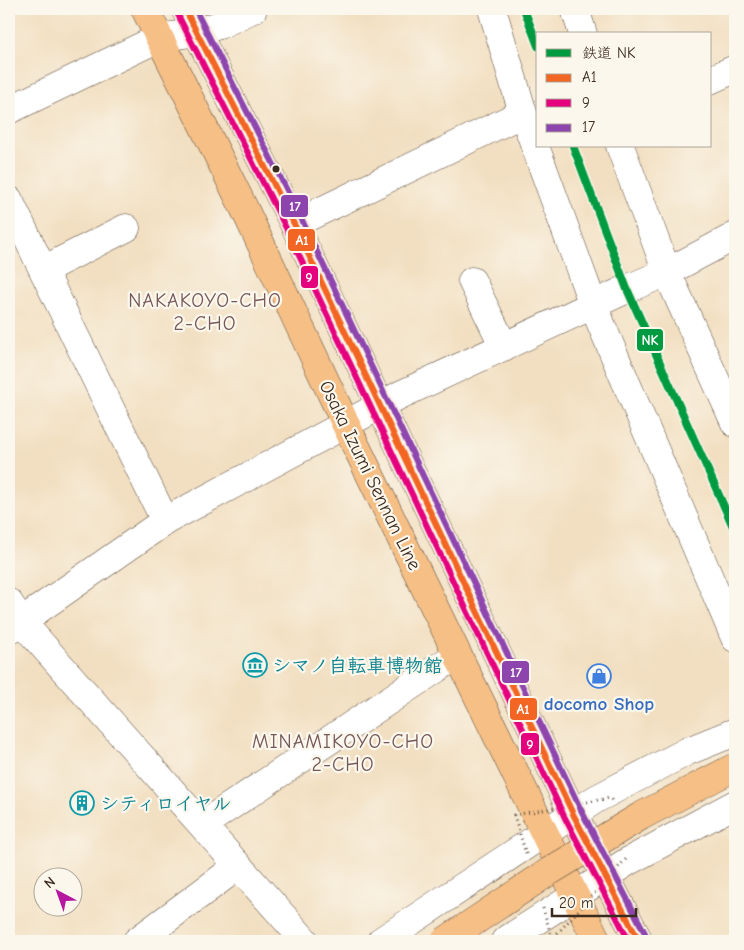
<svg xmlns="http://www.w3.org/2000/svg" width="744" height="950" viewBox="0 0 744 950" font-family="'Comic Neue','Klee One',sans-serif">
<rect width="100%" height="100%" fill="#fbf7ec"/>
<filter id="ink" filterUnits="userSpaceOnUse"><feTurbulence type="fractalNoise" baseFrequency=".02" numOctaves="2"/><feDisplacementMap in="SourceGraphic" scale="10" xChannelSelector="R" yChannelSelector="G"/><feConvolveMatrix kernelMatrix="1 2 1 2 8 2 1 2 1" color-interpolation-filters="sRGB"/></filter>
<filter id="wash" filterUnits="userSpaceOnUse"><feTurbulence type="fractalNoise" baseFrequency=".0096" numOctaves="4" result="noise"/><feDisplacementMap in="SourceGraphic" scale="20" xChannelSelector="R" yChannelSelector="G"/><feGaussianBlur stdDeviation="1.12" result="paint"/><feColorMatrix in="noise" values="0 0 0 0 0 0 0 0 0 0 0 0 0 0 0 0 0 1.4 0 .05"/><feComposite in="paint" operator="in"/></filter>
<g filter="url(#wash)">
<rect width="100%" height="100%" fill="#f2dfc1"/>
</g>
<g filter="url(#ink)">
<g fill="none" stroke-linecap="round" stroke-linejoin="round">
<g stroke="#564536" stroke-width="29">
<path id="minor" d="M492,9L523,113L593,305L735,638
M575,9L583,34
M710,80L735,69
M9,110L159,38L197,32L219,25L253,9
M620,146L667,272L735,423
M9,200L165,521
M294,224L523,113
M43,270L126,228
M472,281L504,347
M9,603L21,621L305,941
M9,630L165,521L400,395L627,289L667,272L735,236
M202,825L457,655
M137,941L238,866
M381,941L596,799L688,751L735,732
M505,941L627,862L735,804"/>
</g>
<g stroke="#564536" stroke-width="29">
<path id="major" d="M145,9L244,208L355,444L597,941
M185,9L294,224L573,814L639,941"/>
</g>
<use href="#minor" stroke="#fff" stroke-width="28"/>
<use href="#major" stroke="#f5bf86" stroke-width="28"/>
<g stroke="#564536" stroke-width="29" stroke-linecap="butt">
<path id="major-bridge" d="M445,941L550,871L641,816L735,767"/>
</g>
<path stroke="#564536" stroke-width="3" stroke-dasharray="1 4" stroke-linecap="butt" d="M526,854L514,815L610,798L612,801
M543,908L552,939L626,859"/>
<use href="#major-bridge" stroke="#f5bf86" stroke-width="28"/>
<g stroke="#fbf7ec" stroke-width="10">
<path id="bus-1" d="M185,9L294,224L573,814L639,941"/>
</g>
<g stroke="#fbf7ec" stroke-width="10">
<path id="bus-2" d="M177,13L286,228L565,818L629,941"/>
</g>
<g stroke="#fbf7ec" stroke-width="10">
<path id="bus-3" d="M195,9L302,220L581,810L647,937"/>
</g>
<use href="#bus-1" stroke="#f26522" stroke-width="6"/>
<use href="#bus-2" stroke="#e5007d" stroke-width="6"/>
<use href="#bus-3" stroke="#8e44ad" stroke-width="6"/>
<g stroke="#fbf7ec" stroke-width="11">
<path id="rail-1" d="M524,9L538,46
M573,146L627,289L735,531"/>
</g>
<use href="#rail-1" stroke="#009a41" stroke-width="8"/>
</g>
</g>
<defs>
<g id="museum-ring" transform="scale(1.25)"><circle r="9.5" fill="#fbf7ec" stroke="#0f9aa8" stroke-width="1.5"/><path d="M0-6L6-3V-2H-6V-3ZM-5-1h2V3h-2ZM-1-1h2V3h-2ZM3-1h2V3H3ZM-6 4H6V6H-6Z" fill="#0f9aa8"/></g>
<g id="shop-ring" transform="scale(1.25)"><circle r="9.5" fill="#fbf7ec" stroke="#3f7fe0" stroke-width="1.5"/><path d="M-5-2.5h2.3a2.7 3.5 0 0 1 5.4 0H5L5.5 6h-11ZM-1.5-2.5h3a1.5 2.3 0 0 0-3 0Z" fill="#3f7fe0"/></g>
<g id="building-ring" transform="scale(1.25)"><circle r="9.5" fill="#fbf7ec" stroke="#0f9aa8" stroke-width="1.5"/><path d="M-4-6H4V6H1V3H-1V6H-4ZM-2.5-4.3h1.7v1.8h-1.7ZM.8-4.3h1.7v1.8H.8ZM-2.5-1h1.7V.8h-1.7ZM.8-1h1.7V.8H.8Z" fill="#0f9aa8"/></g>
</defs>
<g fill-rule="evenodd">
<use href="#museum-ring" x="255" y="665"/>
<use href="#shop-ring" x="599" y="676"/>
<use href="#building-ring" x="82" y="803"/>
</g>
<circle fill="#3b2a1e" stroke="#fbf7ec" stroke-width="2" cx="276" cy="169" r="4.5"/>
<g text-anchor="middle" stroke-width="4.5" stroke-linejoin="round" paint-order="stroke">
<g font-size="19" fill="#3b2a1e" stroke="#fbf7ec">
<text transform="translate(371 475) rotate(64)" y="7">Osaka Izumi Sennan Line</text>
</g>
<g font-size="19" font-weight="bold" fill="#0d838f" stroke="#fbf7ec" text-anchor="start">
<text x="272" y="672">シマノ自転車博物館</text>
<text x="100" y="810">シティロイヤル</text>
</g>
<g font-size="19" font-weight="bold" fill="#366cbe" stroke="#fbf7ec">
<text x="599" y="710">docomo Shop</text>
</g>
<g font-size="20" letter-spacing="1" fill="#755859" stroke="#fbf7ec">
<text x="205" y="307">NAKAKOYO-CHO<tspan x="205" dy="23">2-CHO</tspan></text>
<text x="343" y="748">MINAMIKOYO-CHO<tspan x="343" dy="23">2-CHO</tspan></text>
</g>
</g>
<g stroke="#fbf7ec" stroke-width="2">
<rect x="280" y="194" width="29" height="24" rx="5" fill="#8e44ad"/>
<rect x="287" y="228" width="29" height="24" rx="5" fill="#f26522"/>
<rect x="300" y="265" width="19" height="24" rx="5" fill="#e5007d"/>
<rect x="636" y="328" width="28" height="24" rx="5" fill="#009a41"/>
<rect x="501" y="660" width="29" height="24" rx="5" fill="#8e44ad"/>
<rect x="509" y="697" width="29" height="24" rx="5" fill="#f26522"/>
<rect x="520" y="732" width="20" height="24" rx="5" fill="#e5007d"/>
</g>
<g font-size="14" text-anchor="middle" font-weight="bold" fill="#fff">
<text x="295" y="211">17</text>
<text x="302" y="245">A1</text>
<text x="309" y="282">9</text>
<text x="650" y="345">NK</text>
<text x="516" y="677">17</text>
<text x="523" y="714">A1</text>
<text x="530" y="749">9</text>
</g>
<rect width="744" height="950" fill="none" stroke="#fbf7ec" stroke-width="30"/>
<rect x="536" y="32" width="175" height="115" fill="#fbf7ec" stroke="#aea59a"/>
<rect x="546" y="49" width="25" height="8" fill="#009a41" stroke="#aea59a"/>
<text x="582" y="58" font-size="15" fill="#3b2a1e">鉄道 NK</text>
<rect x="546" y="74" width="25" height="8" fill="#f26522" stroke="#aea59a"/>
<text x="582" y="82" font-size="15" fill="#3b2a1e">A1</text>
<rect x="546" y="99" width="25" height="8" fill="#e5007d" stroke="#aea59a"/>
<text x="582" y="108" font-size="15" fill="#3b2a1e">9</text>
<rect x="546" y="124" width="25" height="8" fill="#8e44ad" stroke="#aea59a"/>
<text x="582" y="132" font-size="15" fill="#3b2a1e">17</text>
<g transform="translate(58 892) rotate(319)"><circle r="24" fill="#fbf7ec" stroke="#aea59a"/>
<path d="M0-4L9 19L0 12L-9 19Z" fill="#b5179e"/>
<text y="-8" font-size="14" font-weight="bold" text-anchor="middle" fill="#3b2a1e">N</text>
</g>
<path d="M552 908v8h84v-8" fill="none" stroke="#3b2a1e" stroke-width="2.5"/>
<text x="559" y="908" font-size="15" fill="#3b2a1e" stroke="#fbf7ec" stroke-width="4" paint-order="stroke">20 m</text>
</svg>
